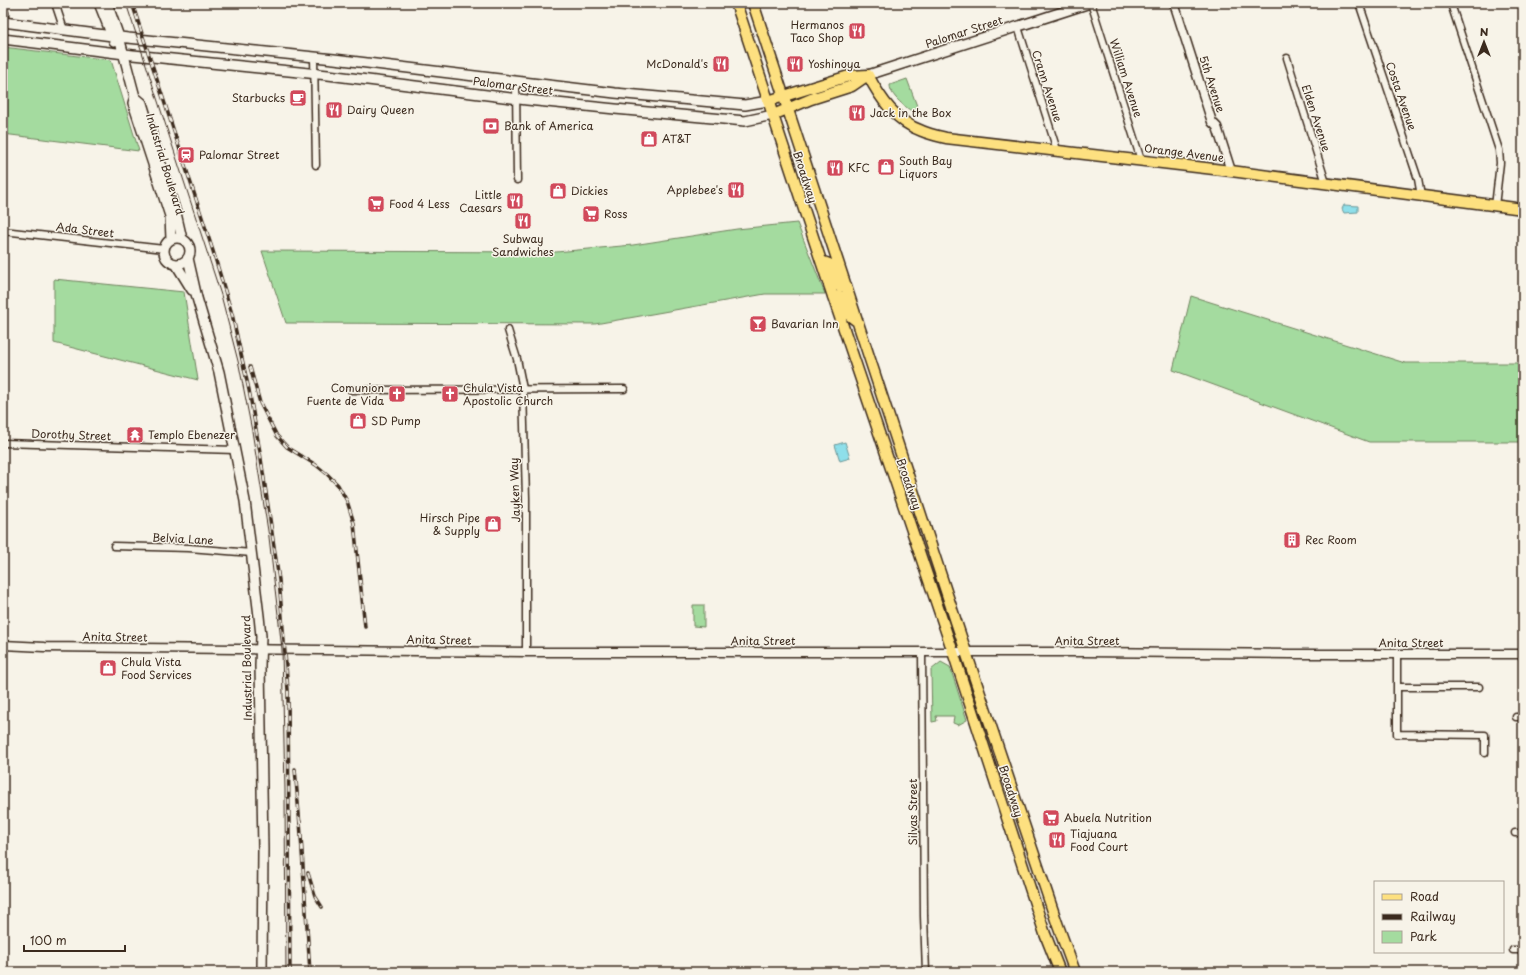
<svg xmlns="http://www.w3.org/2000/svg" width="1526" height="975" viewBox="0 0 1526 975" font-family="'Playpen Sans',sans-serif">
<rect width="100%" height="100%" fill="#f7f3e8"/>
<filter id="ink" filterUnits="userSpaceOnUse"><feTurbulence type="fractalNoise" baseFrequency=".025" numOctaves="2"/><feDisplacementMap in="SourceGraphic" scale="8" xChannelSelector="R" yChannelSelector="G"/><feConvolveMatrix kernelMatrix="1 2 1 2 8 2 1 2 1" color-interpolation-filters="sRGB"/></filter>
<g filter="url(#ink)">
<path fill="#a4db9f" stroke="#70825e" d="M3,47L111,60L139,151L3,134Z
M907,79L921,117C911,111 890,98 890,85Z
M797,223L825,294H765L595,324L286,323L262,251L556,252L633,245L737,229Z
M54,279L184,292L198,380L54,343Z
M1191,296L1405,363H1523V442H1369L1173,370Z
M693,605H704V627L693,626Z
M941,662L950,667L967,720L958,725L953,723L954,716H936L937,721L932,722L931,670Z"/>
<path fill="#8edfea" stroke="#6d9798" d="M1344,205L1358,206V212L1344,213L1342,209Z
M845,442L850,458L840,461L835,445Z"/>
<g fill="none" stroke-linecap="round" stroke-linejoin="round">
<g stroke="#3b2a1e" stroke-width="9">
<path id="minor" d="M55,3L64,30
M1091,3L1141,160
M1359,3L1418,179L1421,196
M1451,4L1499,150L1500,163L1495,206
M3,6L5,13V23
M1018,27L1057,150
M314,57L316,165
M1287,58L1326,183
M516,82L517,180
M3,231L164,249
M508,330L517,359L523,389L526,498V652
M351,390L624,389
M3,443L235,450
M114,546L189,548L252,553
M922,652L924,916L926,972
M1397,654V734L1485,735V753
M1397,687H1479
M1516,717H1523
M1515,833H1523
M1513,950H1523"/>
</g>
<g stroke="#3b2a1e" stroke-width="11">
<path id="tertiary" d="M1174,3L1212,122L1217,127L1231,171
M3,645L44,647L526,652H1084L1291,654H1523"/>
</g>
<g stroke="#3b2a1e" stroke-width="12">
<path id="secondary" d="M99,3L114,41
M107,3L119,37L135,97L142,103L176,213L182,239
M3,22L128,38L334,59L615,93L745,105L768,101
M3,39L133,55L328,75L527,100L615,109L745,121L773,115
M868,75L1090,3
M135,97L133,103L170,216L171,239
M164 251a13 13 0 1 1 26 0a13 13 0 1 1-26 0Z
M188,258L197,298L219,372L245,501L259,616L261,636L260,666L263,849L262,972
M176,264L192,290"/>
</g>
<g stroke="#3b2a1e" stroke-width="13">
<path id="primary" d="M736,3L821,261L953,652L1045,934L1060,972
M753,3L966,652L1057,923L1075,972
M868,75C880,98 896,122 922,131C929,134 938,136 946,138L1231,171L1523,209
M768,101L849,76L868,75
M773,115L811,99L852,86L868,75
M821,261L829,264L840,287L846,286
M833,297L837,296L842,297L849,315L858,322"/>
</g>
<use href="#minor" stroke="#f7f3e8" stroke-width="6"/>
<use href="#tertiary" stroke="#f7f3e8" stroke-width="8"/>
<use href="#secondary" stroke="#f7f3e8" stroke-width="9"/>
<use href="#primary" stroke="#fde080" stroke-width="10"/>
<path stroke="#3b2a1e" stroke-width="1" d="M126,3L221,295L239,365L252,431L269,537L282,649L285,790L286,972"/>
<g stroke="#3b2a1e" stroke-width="3.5">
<path id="rail" d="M132,3L213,251L232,314L249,390L260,452L279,580L288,690L290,972
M250,367L260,403L277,436L287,447L316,465L327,474L338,485L347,501L354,523L365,627
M295,769L300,825
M300,821L310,972
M308,873L315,896L322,907"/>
</g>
<use href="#rail" stroke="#f7f3e8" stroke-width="2" stroke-dasharray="6" stroke-linecap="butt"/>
</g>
</g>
<defs>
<g id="restaurant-square" transform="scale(0.9)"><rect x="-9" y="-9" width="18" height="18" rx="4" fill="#d1495b" stroke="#f7f3e8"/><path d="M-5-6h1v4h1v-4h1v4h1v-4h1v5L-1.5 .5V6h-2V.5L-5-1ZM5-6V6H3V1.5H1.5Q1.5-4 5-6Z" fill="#fff"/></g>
<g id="cafe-square" transform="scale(0.9)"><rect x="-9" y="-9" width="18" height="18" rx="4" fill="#d1495b" stroke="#f7f3e8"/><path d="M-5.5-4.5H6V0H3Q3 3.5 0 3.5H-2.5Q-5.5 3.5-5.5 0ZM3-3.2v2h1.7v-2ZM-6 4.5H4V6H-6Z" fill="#fff"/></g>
<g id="bank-square" transform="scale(0.9)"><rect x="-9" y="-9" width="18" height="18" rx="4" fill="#d1495b" stroke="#f7f3e8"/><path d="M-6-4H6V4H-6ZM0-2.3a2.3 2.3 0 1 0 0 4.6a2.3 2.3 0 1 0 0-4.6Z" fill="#fff"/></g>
<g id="shop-square" transform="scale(0.9)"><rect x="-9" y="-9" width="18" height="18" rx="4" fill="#d1495b" stroke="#f7f3e8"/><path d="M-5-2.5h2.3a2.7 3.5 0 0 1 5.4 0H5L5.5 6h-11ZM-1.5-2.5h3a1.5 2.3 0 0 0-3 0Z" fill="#fff"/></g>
<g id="station-square" transform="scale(0.9)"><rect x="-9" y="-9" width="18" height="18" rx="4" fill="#d1495b" stroke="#f7f3e8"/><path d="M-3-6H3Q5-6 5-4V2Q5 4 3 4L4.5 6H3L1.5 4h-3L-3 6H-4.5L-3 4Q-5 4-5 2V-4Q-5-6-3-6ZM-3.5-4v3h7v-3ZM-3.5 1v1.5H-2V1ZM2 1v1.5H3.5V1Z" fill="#fff"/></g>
<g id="supermarket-square" transform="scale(0.9)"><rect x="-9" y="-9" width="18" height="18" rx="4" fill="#d1495b" stroke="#f7f3e8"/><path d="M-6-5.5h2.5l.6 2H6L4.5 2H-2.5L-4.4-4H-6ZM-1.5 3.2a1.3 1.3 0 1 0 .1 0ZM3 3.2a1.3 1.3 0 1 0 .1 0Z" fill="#fff"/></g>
<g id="bar-square" transform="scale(0.9)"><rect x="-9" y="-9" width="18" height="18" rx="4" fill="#d1495b" stroke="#f7f3e8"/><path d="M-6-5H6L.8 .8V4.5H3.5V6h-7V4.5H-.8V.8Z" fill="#fff"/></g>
<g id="church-square" transform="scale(0.9)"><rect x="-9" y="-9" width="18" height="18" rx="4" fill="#d1495b" stroke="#f7f3e8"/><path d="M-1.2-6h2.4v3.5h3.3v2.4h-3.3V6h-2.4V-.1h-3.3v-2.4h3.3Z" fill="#fff"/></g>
<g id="temple-square" transform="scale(0.9)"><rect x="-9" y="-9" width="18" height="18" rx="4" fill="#d1495b" stroke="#f7f3e8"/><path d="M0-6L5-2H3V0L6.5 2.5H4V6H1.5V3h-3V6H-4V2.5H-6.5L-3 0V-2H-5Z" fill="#fff"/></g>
<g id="building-square" transform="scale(0.9)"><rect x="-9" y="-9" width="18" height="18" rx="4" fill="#d1495b" stroke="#f7f3e8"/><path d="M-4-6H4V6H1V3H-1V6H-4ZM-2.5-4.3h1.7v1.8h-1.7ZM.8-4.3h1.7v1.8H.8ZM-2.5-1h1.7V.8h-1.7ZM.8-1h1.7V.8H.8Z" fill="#fff"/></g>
</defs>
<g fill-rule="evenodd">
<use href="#restaurant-square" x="857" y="31"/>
<use href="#restaurant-square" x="721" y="64"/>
<use href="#restaurant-square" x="795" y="64"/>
<use href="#cafe-square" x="298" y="98"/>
<use href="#restaurant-square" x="334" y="110"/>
<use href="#restaurant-square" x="857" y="113"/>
<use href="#bank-square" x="491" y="126"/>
<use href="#shop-square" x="649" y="139"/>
<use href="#station-square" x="186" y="155"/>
<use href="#shop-square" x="886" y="167"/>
<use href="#restaurant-square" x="835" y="168"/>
<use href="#restaurant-square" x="736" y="190"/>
<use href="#shop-square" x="558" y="191"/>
<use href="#restaurant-square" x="515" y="201"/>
<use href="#supermarket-square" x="376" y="204"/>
<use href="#supermarket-square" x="591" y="214"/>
<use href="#restaurant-square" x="523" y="221"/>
<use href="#bar-square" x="758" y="324"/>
<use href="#church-square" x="397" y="394"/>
<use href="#church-square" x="450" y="394"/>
<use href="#shop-square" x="358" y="421"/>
<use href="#temple-square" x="135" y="435"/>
<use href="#shop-square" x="493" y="524"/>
<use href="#building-square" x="1292" y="540"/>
<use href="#shop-square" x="108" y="668"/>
<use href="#supermarket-square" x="1051" y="818"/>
<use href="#restaurant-square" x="1057" y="840"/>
</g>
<g text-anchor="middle" stroke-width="3" stroke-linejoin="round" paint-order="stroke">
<g font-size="11" fill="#3b2a1e" stroke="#f7f3e8" text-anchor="start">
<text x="844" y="29" text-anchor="end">Hermanos<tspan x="844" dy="13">Taco Shop</tspan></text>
<text x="708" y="68" text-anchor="end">McDonald's</text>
<text x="808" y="68">Yoshinoya</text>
<text x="285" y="102" text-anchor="end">Starbucks</text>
<text x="347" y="114">Dairy Queen</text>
<text x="870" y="117">Jack in the Box</text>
<text x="504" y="130">Bank of America</text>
<text x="662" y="143">AT&amp;T</text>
<text x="199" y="159">Palomar Street</text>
<text x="899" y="165">South Bay<tspan x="899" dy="13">Liquors</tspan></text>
<text x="848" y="172">KFC</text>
<text x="723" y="194" text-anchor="end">Applebee's</text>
<text x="571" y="195">Dickies</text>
<text x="502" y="199" text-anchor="end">Little<tspan x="502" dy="13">Caesars</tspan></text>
<text x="389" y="208">Food 4 Less</text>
<text x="604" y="218">Ross</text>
<text x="523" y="243" text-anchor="middle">Subway<tspan x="523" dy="13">Sandwiches</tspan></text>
<text x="771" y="328">Bavarian Inn</text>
<text x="384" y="392" text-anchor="end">Comunion<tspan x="384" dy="13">Fuente de Vida</tspan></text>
<text x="463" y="392">Chula Vista<tspan x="463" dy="13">Apostolic Church</tspan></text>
<text x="371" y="425">SD Pump</text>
<text x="148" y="439">Templo Ebenezer</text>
<text x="480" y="522" text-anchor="end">Hirsch Pipe<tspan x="480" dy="13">&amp; Supply</tspan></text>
<text x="1305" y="544">Rec Room</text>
<text x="121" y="666">Chula Vista<tspan x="121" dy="13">Food Services</tspan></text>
<text x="1064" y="822">Abuela Nutrition</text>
<text x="1070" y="838">Tiajuana<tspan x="1070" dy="13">Food Court</tspan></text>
</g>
<g font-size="11" fill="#3b2a1e" stroke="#f7f3e8">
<text transform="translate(964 32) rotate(-18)" y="4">Palomar Street</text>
<text transform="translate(1126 78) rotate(72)" y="4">William Avenue</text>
<text transform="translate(1212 84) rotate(72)" y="4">5th Avenue</text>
<text transform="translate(513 86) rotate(7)" y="4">Palomar Street</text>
<text transform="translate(1047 86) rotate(72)" y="4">Crann Avenue</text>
<text transform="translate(1401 96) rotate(71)" y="4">Costa Avenue</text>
<text transform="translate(1316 118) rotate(72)" y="4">Elden Avenue</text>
<text transform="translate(1184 153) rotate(7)" y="4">Orange Avenue</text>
<text transform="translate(165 164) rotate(73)" y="4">Industrial Boulevard</text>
<text transform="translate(805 177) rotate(72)" y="4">Broadway</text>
<text transform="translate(85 230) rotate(7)" y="4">Ada Street</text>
<text transform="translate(71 435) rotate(2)" y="4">Dorothy Street</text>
<text transform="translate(909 484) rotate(71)" y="4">Broadway</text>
<text transform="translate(515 490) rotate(-92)" y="4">Jayken Way</text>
<text transform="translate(183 539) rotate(3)" y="4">Belvia Lane</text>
<text transform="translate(115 637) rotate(1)" y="4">Anita Street</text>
<text transform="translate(439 640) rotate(1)" y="4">Anita Street</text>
<text x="763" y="645">Anita Street</text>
<text x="1087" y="645">Anita Street</text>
<text x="1411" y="647">Anita Street</text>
<text transform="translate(247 668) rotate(-91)" y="4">Industrial Boulevard</text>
<text transform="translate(1011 791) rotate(72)" y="4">Broadway</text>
<text transform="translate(913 812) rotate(-90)" y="4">Silvas Street</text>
</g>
</g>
<rect width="1526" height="975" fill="none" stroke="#f7f3e8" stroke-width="16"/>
<rect x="8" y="8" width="1510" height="959" fill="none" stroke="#3b2a1e" stroke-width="1.5" filter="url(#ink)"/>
<rect x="1374" y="881" width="130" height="72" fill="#f7f3e8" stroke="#aca397"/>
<rect x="1382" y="894" width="20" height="6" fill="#fde080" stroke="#aca397"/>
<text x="1410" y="901" font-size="12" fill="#3b2a1e">Road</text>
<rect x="1382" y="914" width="20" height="6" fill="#3b2a1e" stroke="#aca397"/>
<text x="1410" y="921" font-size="12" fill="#3b2a1e">Railway</text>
<rect x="1382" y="931" width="20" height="12" fill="#a4db9f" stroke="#aca397"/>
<text x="1410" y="941" font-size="12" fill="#3b2a1e">Park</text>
<g transform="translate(1484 42)" stroke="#f7f3e8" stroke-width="3" paint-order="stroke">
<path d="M0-3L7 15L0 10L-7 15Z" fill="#3b2a1e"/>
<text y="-6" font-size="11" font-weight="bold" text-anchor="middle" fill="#3b2a1e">N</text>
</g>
<path d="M24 945v6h101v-6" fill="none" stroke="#3b2a1e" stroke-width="2"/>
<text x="30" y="945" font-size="12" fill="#3b2a1e" stroke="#f7f3e8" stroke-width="3" paint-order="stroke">100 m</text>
</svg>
